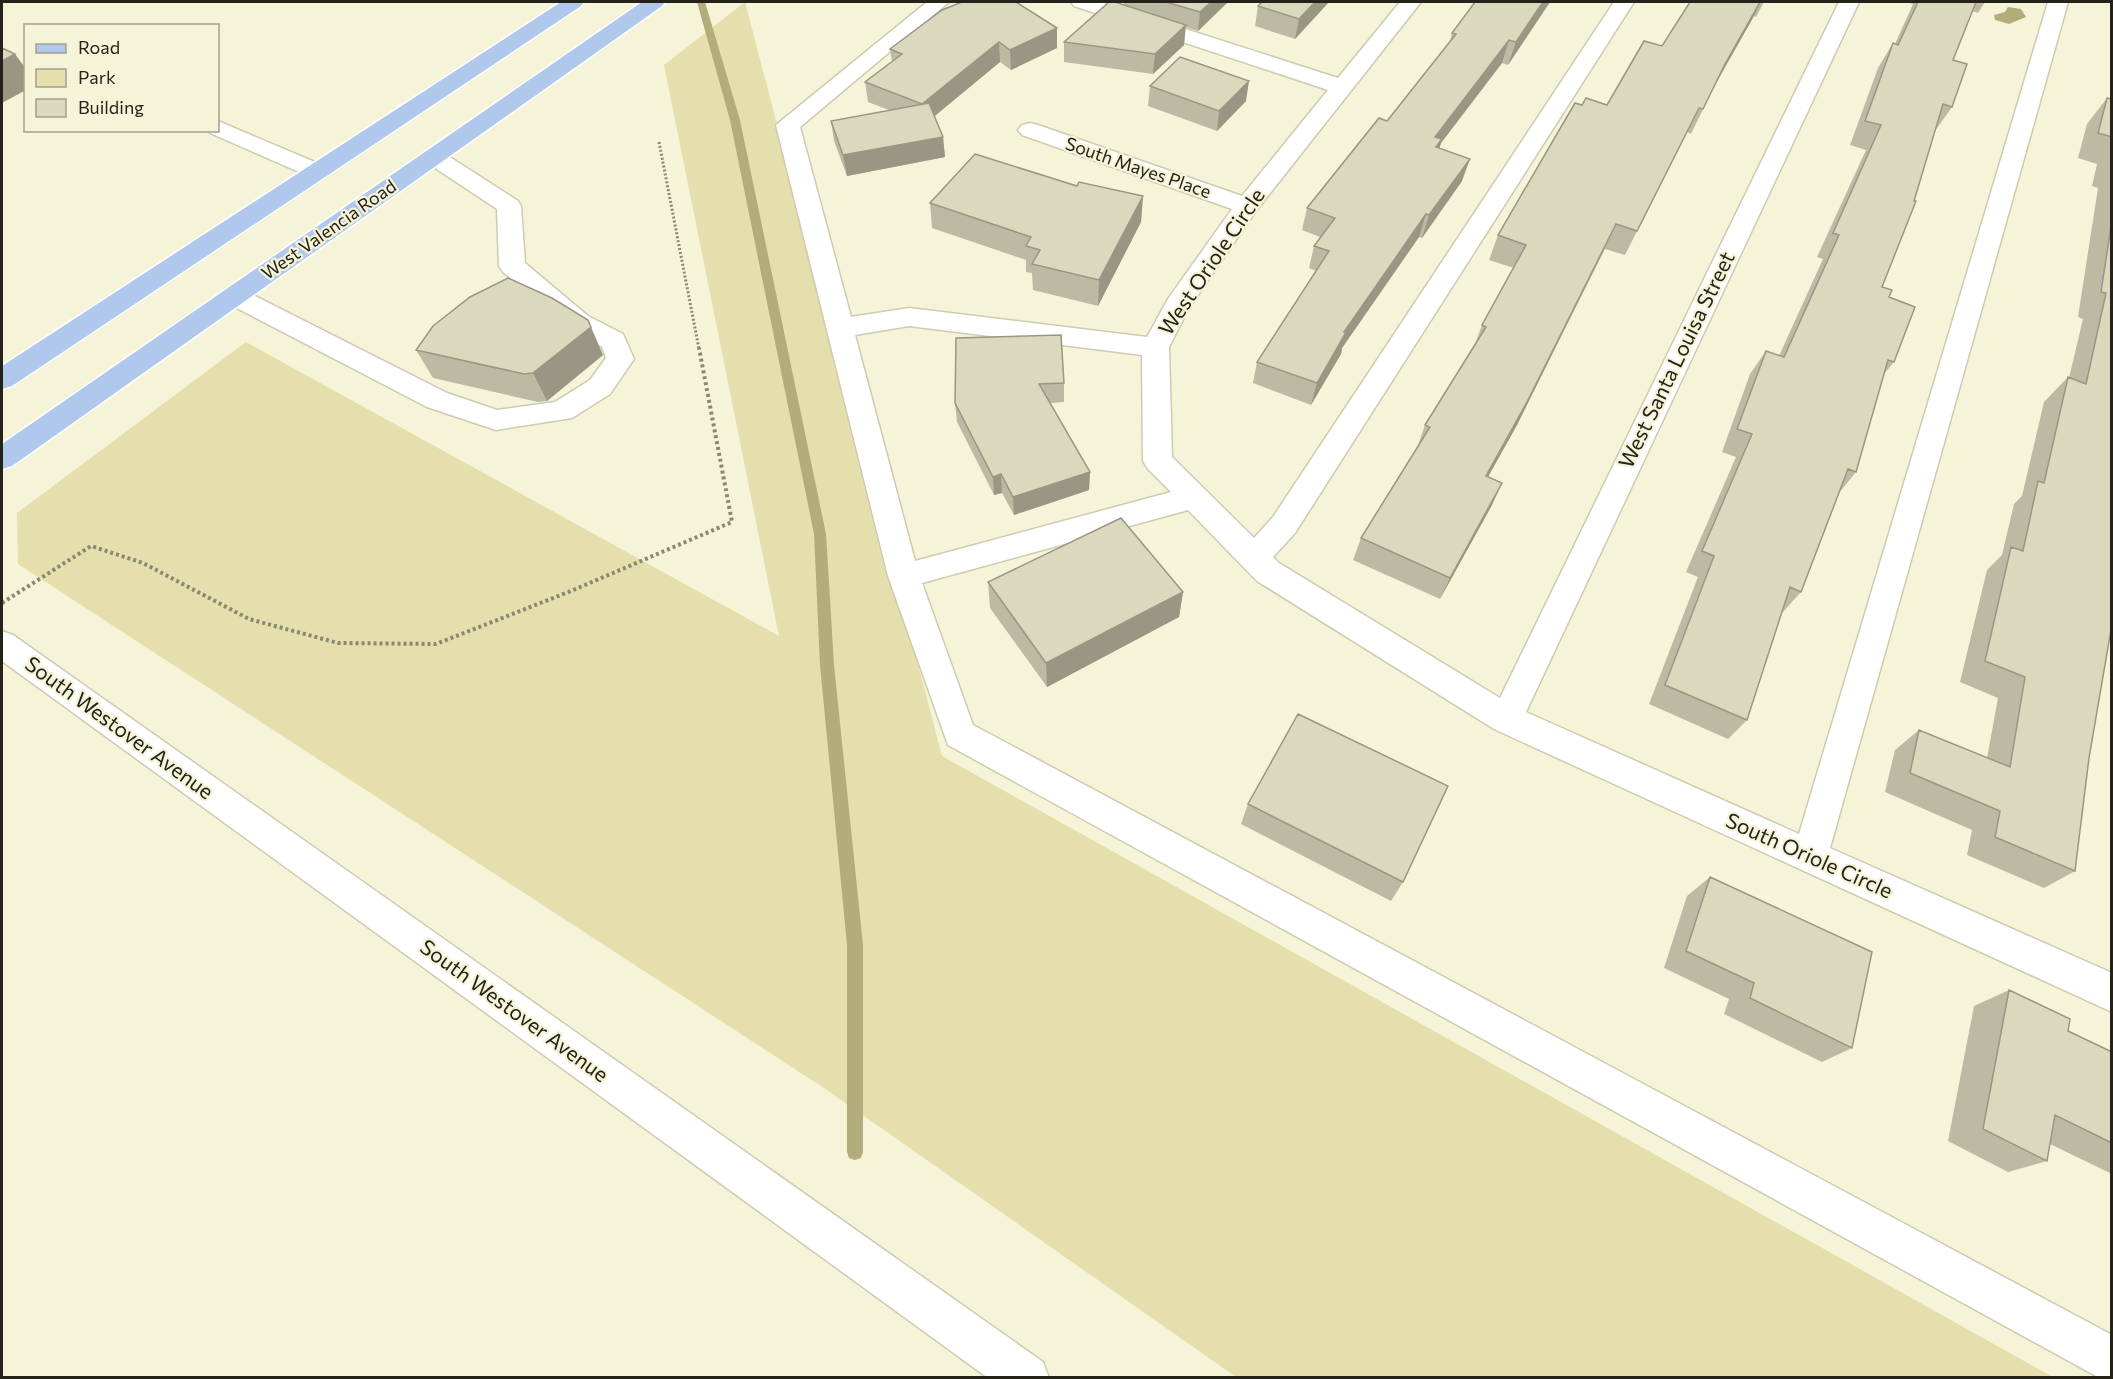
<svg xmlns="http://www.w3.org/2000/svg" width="2113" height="1379" viewBox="0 0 2113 1379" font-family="Commissioner,sans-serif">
<rect width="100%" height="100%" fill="#f6f4d8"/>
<path fill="#e4dfac" d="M745,2L942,756L2053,1377H1236L824,1088L18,564L17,513L246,342L779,636L664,65Z"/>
<path fill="#b2ad7a" d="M2008,7L2021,9L2026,17L2009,24L1995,20L1994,15L2005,12Z"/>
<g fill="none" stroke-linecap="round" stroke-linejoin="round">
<path fill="#b2ad7a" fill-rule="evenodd" d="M697,2H705L740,120L826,534L834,665L863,945V1152L861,1158L855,1160L849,1158L847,1152V945L820,665L814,534L730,120Z"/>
<g stroke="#cecbb0" stroke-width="3">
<path id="minor" d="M927,2H949L800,127L851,317L909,308L1147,337L1168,299L1232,209L1022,135L1018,130L1022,125L1030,123L1038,125L1242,196L1328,90L1074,6L1071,2H1101L1338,78L1400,2H1421L1256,211L1189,308L1169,347L1172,457L1254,538L1273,517L1614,2H1634L1295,533L1273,557L1279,563L1500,698L1839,2H1859L1526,712L1799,834L2048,2H2068L1830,848L2112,973V1012L1494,729L1257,581L1188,510L922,583L973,725L2112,1335V1378L2096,1376L948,745L888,576L776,125ZM909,326L1142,355L1143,461L1148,469L1171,492L915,561L855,335Z
M218,121L324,166L328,171L324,176L316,178L308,176L210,133L208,130H218Z
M434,150L442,152L518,201L521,206L525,263L588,316L623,334L634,359L610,394L572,418L496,430L427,407L225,302L221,296L225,290L234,287L243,290L447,393L497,410L555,402L590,380L606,358L602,347L570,328L503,272L499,266L497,209L426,162L422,157L426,152Z
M2,631L13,635L1043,1362L1049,1378H988L2,661Z"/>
</g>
<g stroke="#fff" stroke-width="3">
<path id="major" d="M561,2H584L581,6L12,386L2,389V366Z
M642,2H665L662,6L12,466L2,469V444Z"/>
</g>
<path stroke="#898875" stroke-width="3" stroke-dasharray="2 2" stroke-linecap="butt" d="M659,142L699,349"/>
<path stroke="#898875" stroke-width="4" stroke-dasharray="3 3" stroke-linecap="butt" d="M2,603L91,546L143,563L249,619L338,643L436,644L571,591L732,522L699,348"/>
<use href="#minor" fill="#fff" fill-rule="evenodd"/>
<use href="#major" fill="#afc8ec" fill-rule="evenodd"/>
</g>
<path fill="#bbbaa3" d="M1124,2H1228L1198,31L1185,27L1184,45L1153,74L1064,62V42L1124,5Z
M1262,2H1329L1295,39L1255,26L1258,6Z
M1475,2H1550L1508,65L1502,63L1441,143L1439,148L1462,181L1422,238L1419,237L1342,348L1341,354L1311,405L1253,383L1257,362L1316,271L1309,268L1314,246L1320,237L1302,230L1307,208L1387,121L1450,42L1452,33Z
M1690,2H1764L1756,17L1754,16L1714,87L1691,134L1687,132L1625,255L1605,249L1517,425L1488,477L1492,505L1440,599L1353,560L1361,538L1417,448L1425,425L1475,344L1482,325L1514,268L1489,260L1498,235L1582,105H1607L1662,46Z
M1905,2H1985L1978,13L1972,11L1953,60L1952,107L1935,131L1882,287L1889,297L1894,362L1883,375L1856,472L1839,493L1801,592L1782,613L1747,720L1728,739L1649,704L1698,577L1686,572L1736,457L1722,452L1750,374L1766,351L1779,356L1823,259L1817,257L1866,150L1850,145L1878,68L1893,43L1895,44L1913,4Z
M942,10L1057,48L1011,70L1000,62L934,116L943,137L945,157L847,176L834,141L831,121L889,110L868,102L865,82L892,61L890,49Z
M1150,86L1246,101L1217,131L1148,106Z
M2107,98L2112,99V624L2089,758L2075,871L2044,888L1967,855L1972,830L1885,792L1895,750L1919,730L1987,758L1998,698L1960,682L1987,570L2002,555L2014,504L2022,496L2044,402L2068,377L2069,378L2083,319L2078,317L2098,188L2092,186L2097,164L2078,158L2087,124Z
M1077,186L1143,196L1141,222L1098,306L1033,290L1032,273L1026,272V260L932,228L930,203Z
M956,338L1064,383V402L1050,403L1090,472L1089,490L1014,515L1002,493L994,495L957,422L955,403Z
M416,350L603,355L547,401L538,402L433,378Z
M988,582L1183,592L1179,617L1047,687L990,608Z
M1248,804L1403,882L1391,901L1241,824Z
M1710,877L1852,1048L1822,1062L1724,1014L1729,999L1664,968L1687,896Z
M2009,990L2068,1031L2112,1052V1174L2050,1144L2047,1161L2008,1172L1948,1141L1974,1006Z"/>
<path fill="#999784" d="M1211,2H1228L1198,31L1200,12Z
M1315,2H1329L1295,39L1299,19Z
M1543,2H1550L1508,65L1516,42Z
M1760,2L1754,16L1713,88L1725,64Z
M1186,25L1184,45L1153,74L1155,54Z
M1057,28V48L1011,70L1010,50Z
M1509,40L1502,63L1441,143L1435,162V137Z
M999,42L1000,62L924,125L922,104Z
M15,54L26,69V90L2,103V61Z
M1249,81L1246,101L1217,131L1219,111Z
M943,137L945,157L847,176L843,155Z
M1470,159L1462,181L1422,238L1429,215Z
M1143,196L1141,222L1098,306L1099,280Z
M1426,214L1419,237L1342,348L1341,354L1311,405L1317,383L1344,332Z
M1616,224L1517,425L1476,498L1486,476Z
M588,320L603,355L547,401L533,373Z
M1090,472L1089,490L1014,515L1013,497Z
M1001,474L1002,493L994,495L993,477Z
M1502,483L1492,505L1440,599L1450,578Z
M1183,592L1179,617L1047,687L1046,663Z"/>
<path fill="#dad8bd" stroke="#999784" stroke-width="1.5" d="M962,2H1016L1057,28L1010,50L999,42L922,104L865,82L902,54L890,49L942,10Z
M1109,2H1115L1186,25L1155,54L1064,42Z
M1166,2H1211L1200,12Z
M1262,2H1315L1299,19L1258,6Z
M1475,2H1543L1516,42L1509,40L1435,137L1442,139L1436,147L1470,159L1429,215L1426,214L1344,332H1346L1317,383L1257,362L1329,251L1314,246L1335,218L1307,208L1379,118L1387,121L1456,34L1452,33Z
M1690,2H1760L1725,64L1703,109L1699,108L1637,231L1616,224L1527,402L1486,476L1502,483L1450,578L1361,538L1430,427L1425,425L1486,327L1482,325L1526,245L1498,235L1575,103L1582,105L1586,98L1607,105L1644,41L1662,46Z
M1918,2H1976L1953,60L1967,64L1952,107L1943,104L1914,201H1916L1882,287L1892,290L1889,297L1915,307L1894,362L1888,360L1856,472L1848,469L1801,592L1790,587L1747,720L1665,685L1714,556L1702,551L1752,434L1737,429L1766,351L1784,357L1839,235L1833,233L1881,125L1865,121L1893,43L1898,45Z
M2,48L15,54L2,61Z
M1180,57L1249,81L1219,111L1150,86Z
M2107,98L2112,99V137L2098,133Z
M929,103L943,137L843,155L831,121Z
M975,154L1077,186L1079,182L1143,196L1099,280L1032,264L1040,250L1026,246L1031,237L930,203Z
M2112,220V624L2089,758L2075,871L1995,837L2000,811L1910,773L1919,730L2010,767L2025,677L1985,661L2011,547L2023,551L2038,481L2044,483L2068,377L2086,384L2106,293L2101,292Z
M508,278L552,298L588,320L591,327L533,373L524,374L416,350L433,326L470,297Z
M1061,335L1064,383L1039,384L1090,472L1013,497L1001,474L993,477L955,403L956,338Z
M1121,518L1183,592L1046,663L988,582Z
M1298,714L1448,786L1403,882L1248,804Z
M1710,877L1872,952L1852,1048L1750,998L1754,983L1686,951Z
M2009,990L2070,1019L2068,1031L2112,1052V1143L2055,1115L2047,1161L1983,1129Z"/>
<g text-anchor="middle" stroke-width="4.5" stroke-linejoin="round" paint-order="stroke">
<g font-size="18" fill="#242319" stroke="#f6f4d8">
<text transform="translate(1138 168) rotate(19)" y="6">South Mayes Place</text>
<text transform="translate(329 230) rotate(-35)" y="6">West Valencia Road</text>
</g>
<g font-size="21" fill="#242319" stroke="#f6f4d8">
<text transform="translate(1212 262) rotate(-56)" y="7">West Oriole Circle</text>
<text transform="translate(1677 360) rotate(-64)" y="7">West Santa Louisa Street</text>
<text transform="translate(119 728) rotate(36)" y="7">South Westover Avenue</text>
<text transform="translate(1809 856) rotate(24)" y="7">South Oriole Circle</text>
<text transform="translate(514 1011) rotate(36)" y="7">South Westover Avenue</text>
</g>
</g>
<rect width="2113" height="1379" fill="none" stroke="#242319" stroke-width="6"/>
<rect x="24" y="24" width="195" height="108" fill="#f6f4d8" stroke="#a2a08c" stroke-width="1.5"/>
<rect x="36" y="44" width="30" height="9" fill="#afc8ec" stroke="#a2a08c" stroke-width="1.5"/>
<text x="78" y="54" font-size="18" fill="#242319">Road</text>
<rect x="36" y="69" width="30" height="18" fill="#e4dfac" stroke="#a2a08c" stroke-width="1.5"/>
<text x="78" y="84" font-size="18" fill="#242319">Park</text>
<rect x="36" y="99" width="30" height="18" fill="#dad8bd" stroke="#a2a08c" stroke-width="1.5"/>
<text x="78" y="114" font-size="18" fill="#242319">Building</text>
</svg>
